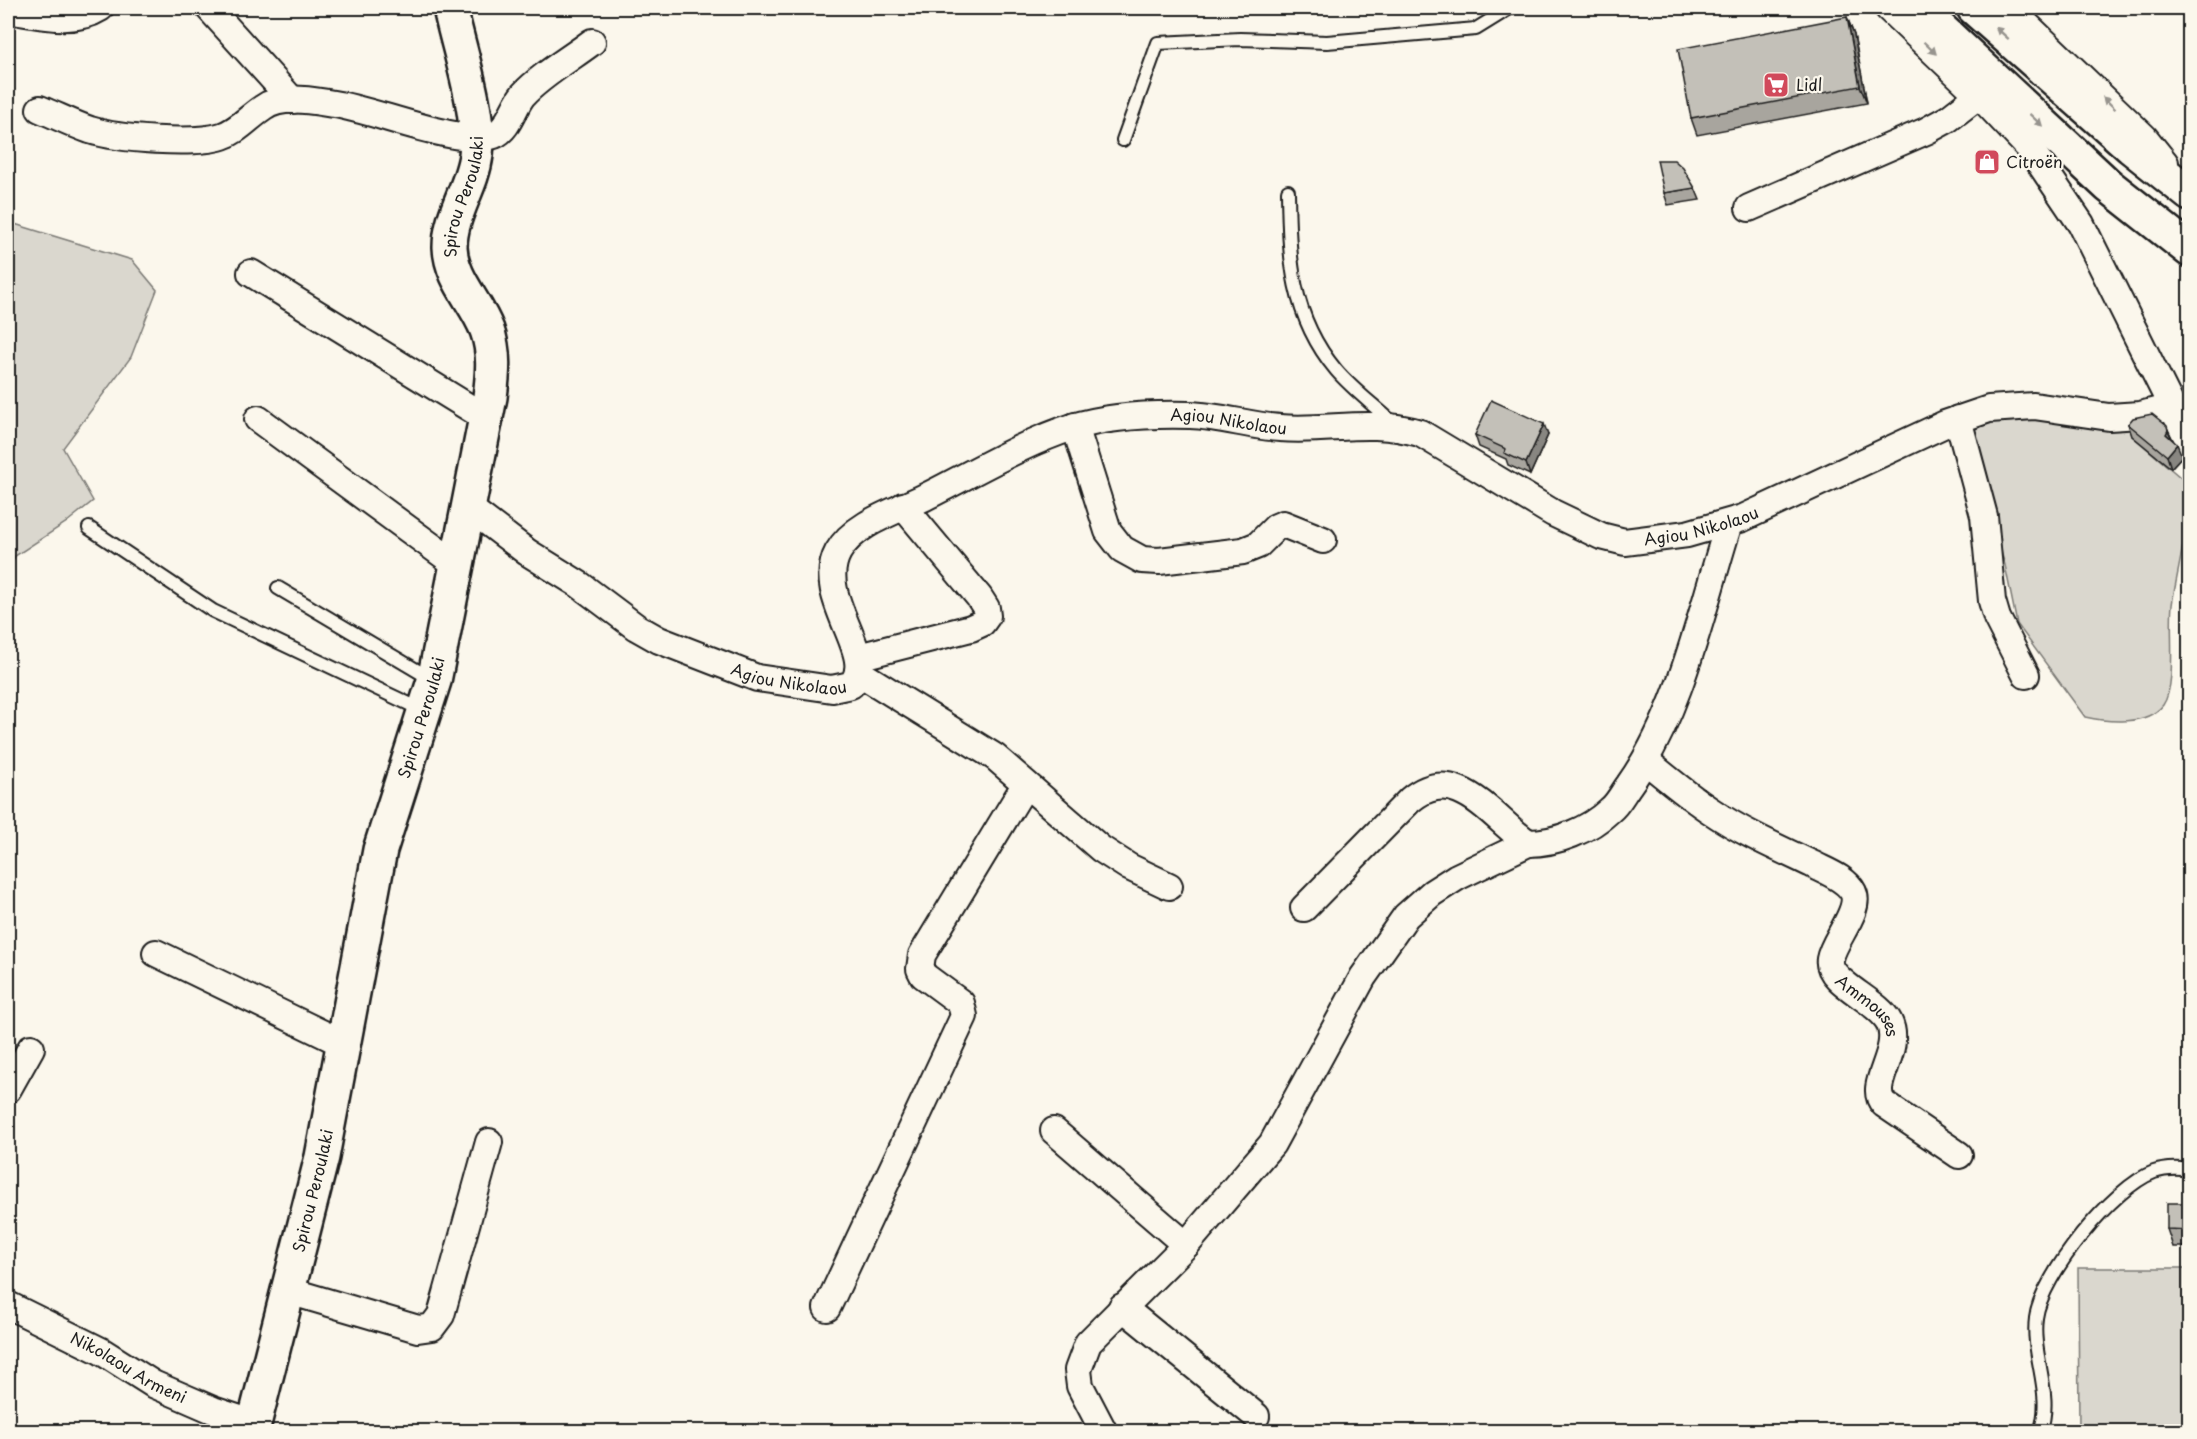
<svg xmlns="http://www.w3.org/2000/svg" width="2197" height="1439" viewBox="0 0 2197 1439" font-family="'Playpen Sans',sans-serif">
<rect width="100%" height="100%" fill="#fbf7ec"/>
<filter id="ink" filterUnits="userSpaceOnUse"><feTurbulence type="fractalNoise" baseFrequency=".0167" numOctaves="2"/><feDisplacementMap in="SourceGraphic" scale="12" xChannelSelector="R" yChannelSelector="G"/><feConvolveMatrix kernelMatrix="1 2 1 2 8 2 1 2 1" color-interpolation-filters="sRGB"/></filter>
<g filter="url(#ink)">
<path fill="#dad7ce" stroke="#7b7a75" stroke-width="1.5" d="M8,222L132,260L157,290L131,357L63,448L93,501L67,522L15,556L8,572Z
M1991,416L2141,425L2132,436L2187,483C2195,501 2175,581 2172,605C2169,630 2177,685 2163,705C2147,726 2107,722 2085,717L2017,624L2005,565L1977,471L1966,423Z
M2078,1268H2189V1431H2079Z"/>
<g fill="none" stroke-linecap="round" stroke-linejoin="round">
<g stroke="#1c1c1c" stroke-width="16">
<path id="lane" d="M1123,140L1158,43L1240,39L1327,42L1476,29L1510,8
M1288,191C1289,258 1291,316 1336,370C1352,389 1375,406 1393,423
M89,528L213,611L424,711
M278,588L433,680
M2040,1432C2054,1394 2031,1356 2036,1318C2041,1276 2113,1187 2154,1172C2166,1168 2177,1168 2190,1170"/>
</g>
<g stroke="#1c1c1c" stroke-width="30">
<g id="street">
<path d="M209,8L292,100"/>
<path d="M1888,8L1979,95L2031,150L2081,224L2190,443"/>
<path d="M2009,8L2144,137L2165,163"/>
<path d="M8,10C37,14 73,25 100,8"/>
<path d="M40,109C57,116 73,124 90,130C118,139 194,145 222,136C238,131 249,117 263,108C282,94 313,101 334,104C372,109 461,147 494,135C509,129 513,107 523,95C540,76 571,58 592,42"/>
<path d="M1749,208L1926,131L1948,119L1979,95"/>
<path d="M251,273L486,418"/>
<path d="M258,419L457,565"/>
<path d="M1958,419L1984,516L1992,601L1997,618L2026,675"/>
<path d="M1075,426L1108,531L1122,549L1142,560L1159,561L1243,551L1258,545L1276,527L1283,524L1323,540"/>
<path id="s1" d="M468,507L527,552L580,585L636,627L659,640L757,678L832,689L851,685C880,656 813,598 838,552C854,523 897,511 925,497C971,474 1025,442 1073,427C1109,416 1153,414 1190,415C1220,416 1250,426 1280,428C1331,432 1368,418 1420,433L1553,513L1601,536L1625,542L1687,534L1743,518L1945,424L1989,409L2034,406L2109,417L2140,415L2171,407"/>
<path d="M858,657L971,628L982,623L987,616L986,608L979,597L903,506"/>
<path d="M858,672L995,757L1101,849L1129,867L1169,886"/>
<path id="s2" d="M1646,761C1667,778 1688,796 1711,811C1742,832 1778,848 1812,864C1825,871 1846,878 1853,892C1862,910 1833,940 1830,959C1826,982 1878,1000 1889,1022C1903,1051 1866,1085 1884,1104L1959,1155"/>
<path d="M1304,908L1410,800C1456,761 1491,817 1528,843C1557,843 1589,830 1610,810C1618,804 1623,793 1629,785C1681,712 1702,608 1729,523"/>
<path d="M156,953L344,1044"/>
<path d="M8,1089L31,1048"/>
<path d="M1054,1131L1186,1245"/>
<path d="M289,1291L418,1329L432,1327L441,1315L489,1142"/>
<path id="s3" d="M8,1305L101,1351L153,1384L213,1410L255,1424"/>
<path d="M1122,1307L1256,1416"/>
<path d="M827,1308L964,1016L961,1003L923,975L920,969L922,955L1025,785"/>
<path d="M1104,1432L1080,1386L1078,1370L1088,1343L1186,1245L1272,1144L1363,977L1406,916L1432,893L1457,877L1528,843"/>
</g>
</g>
<g stroke="#1c1c1c" stroke-width="38">
<g id="secondary">
<path id="s4" d="M252,1432L322,1157L380,850L434,681L490,397C493,374 495,352 487,330C476,301 451,279 450,247C450,214 472,187 476,155C481,114 459,50 450,8"/>
</g>
</g>
<g stroke="#1c1c1c" stroke-width="38">
<path id="primary" d="M1918,8L2109,186L2190,250
M1974,8L2131,147L2190,194"/>
</g>
<use href="#lane" stroke="#fbf7ec" stroke-width="12"/>
<use href="#street" stroke="#fbf7ec" stroke-width="26"/>
<use href="#secondary" stroke="#fbf7ec" stroke-width="33"/>
<use href="#primary" stroke="#fbf7ec" stroke-width="33"/>
</g>
<path fill="#a8a59e" stroke="#1c1c1c" stroke-width="1.5" d="M1847,17L1854,35L1867,103L1697,135L1691,118Z
M1695,188L1700,200L1668,205L1664,193Z
M2128,424L2168,430L2172,439L2182,456L2171,468L2132,436Z
M1475,435H1548L1530,475L1508,465L1506,459L1479,447Z
M2190,1203V1247H2173L2167,1229Z"/>
<path fill="#888681" stroke="#1c1c1c" stroke-width="1.5" d="M1847,17L1854,35L1867,103L1860,86Z
M1544,424L1548,435L1530,475L1526,463Z
M2168,430L2173,442L2166,434Z
M2177,444L2182,456L2171,468L2167,456Z"/>
<path fill="#c3c0b8" stroke="#1c1c1c" stroke-width="1.5" d="M1847,17L1860,86L1691,118L1678,49Z
M1657,160H1674L1683,168L1695,188L1664,193Z
M1491,400L1544,424L1526,463L1504,453L1506,449L1475,435Z
M2152,414L2167,426L2168,430L2166,434L2177,444L2167,456L2128,424L2133,418Z
M2167,1203H2190V1230L2167,1229Z"/>
<defs><path id="oneway-solid" d="M-6-.8H1V-3.2L6.5 0L1 3.2V.8H-6Z" transform="scale(1.5)"/></defs>
<g fill="#97948e">
<use href="#oneway-solid" transform="translate(2002 33) rotate(-138)"/>
<use href="#oneway-solid" transform="translate(1930 48) rotate(44)"/>
<use href="#oneway-solid" transform="translate(2109 103) rotate(-136)"/>
<use href="#oneway-solid" transform="translate(2036 120) rotate(43)"/>
</g>
</g>
<defs>
<g id="supermarket-square" transform="scale(1.35)"><rect x="-9" y="-9" width="18" height="18" rx="4" fill="#d1495b" stroke="#fbf7ec"/><path d="M-6-5.5h2.5l.6 2H6L4.5 2H-2.5L-4.4-4H-6ZM-1.5 3.2a1.3 1.3 0 1 0 .1 0ZM3 3.2a1.3 1.3 0 1 0 .1 0Z" fill="#fff"/></g>
<g id="shop-square" transform="scale(1.35)"><rect x="-9" y="-9" width="18" height="18" rx="4" fill="#d1495b" stroke="#fbf7ec"/><path d="M-5-2.5h2.3a2.7 3.5 0 0 1 5.4 0H5L5.5 6h-11ZM-1.5-2.5h3a1.5 2.3 0 0 0-3 0Z" fill="#fff"/></g>
</defs>
<g fill-rule="evenodd">
<use href="#supermarket-square" x="1776" y="85"/>
<use href="#shop-square" x="1987" y="162"/>
</g>
<g text-anchor="middle" stroke-width="4.5" stroke-linejoin="round" paint-order="stroke">
<g font-size="16" fill="#1c1c1c" stroke="#fbf7ec" text-anchor="start">
<text x="1796" y="91">Lidl</text>
<text x="2006" y="168">Citroën</text>
</g>
<g font-size="16" fill="#1c1c1c" stroke="#fbf7ec">
<text dy="6" stroke="none"><textPath href="#s4" startOffset="1275">Spirou Peroulaki</textPath></text>
<text dy="6" stroke="none"><textPath href="#s1" startOffset="999">Agiou Nikolaou</textPath></text>
<text dy="6" stroke="none"><textPath href="#s1" startOffset="1503">Agiou Nikolaou</textPath></text>
<text dy="6" stroke="none"><textPath href="#s1" startOffset="370">Agiou Nikolaou</textPath></text>
<text dy="6" stroke="none"><textPath href="#s4" startOffset="735">Spirou Peroulaki</textPath></text>
<text dy="6" stroke="none"><textPath href="#s2" startOffset="382">Ammouses</textPath></text>
<text dy="6" stroke="none"><textPath href="#s4" startOffset="249">Spirou Peroulaki</textPath></text>
<text dy="6" stroke="none"><textPath href="#s3" startOffset="136">Nikolaou Armeni</textPath></text>
</g>
</g>
<rect width="2197" height="1439" fill="none" stroke="#fbf7ec" stroke-width="30"/>
<rect x="15" y="15" width="2167" height="1409" fill="none" stroke="#1c1c1c" stroke-width="2" filter="url(#ink)"/>
</svg>
